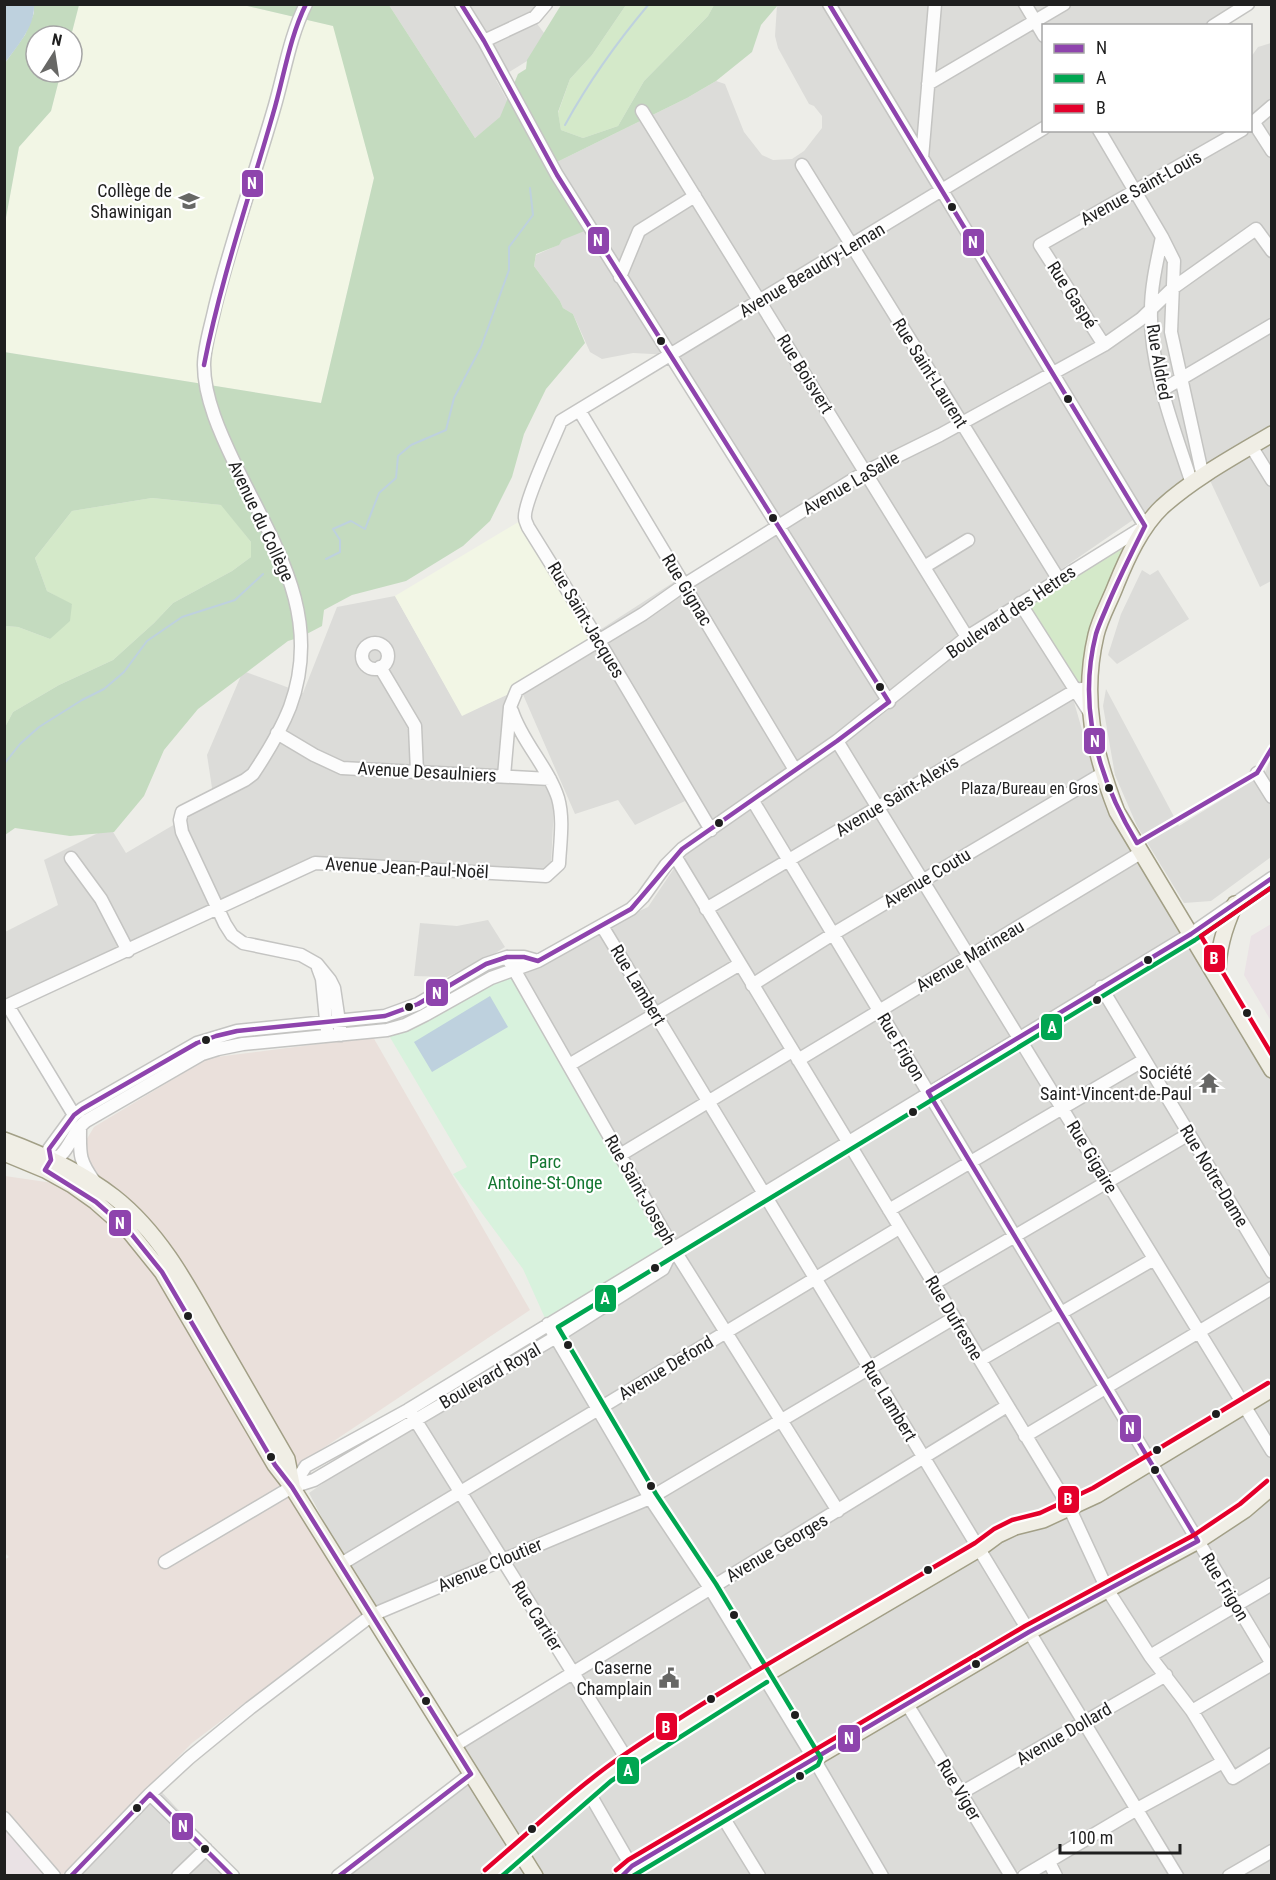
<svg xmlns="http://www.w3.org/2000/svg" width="1276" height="1880" viewBox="0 0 1276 1880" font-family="'Roboto Condensed',sans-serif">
<rect width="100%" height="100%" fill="#edede8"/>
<path fill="#dcdcd9" d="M389,5H553L535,21L553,45L496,80L512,109L475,138Z
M777,5H1248L1213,25L1044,26V130H1250L1251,57L1258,47L1271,43V581L1260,587L1206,472L1175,491L1018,599L1070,688L1093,768L1271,1056V1875L1042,1876L1033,1864L1006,1876L333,1875L466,1773L457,1747L571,1677L496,1558L374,1610L345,1562L309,1493L549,1327L514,969L648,907L683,855L706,837L685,801L635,825L618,800L575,814L518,683L674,582L775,532L671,355L633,353L602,359L590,352L573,314L563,308L560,301L534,266L536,255L558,245L553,164L687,98L716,81L725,84L744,132L762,155L773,160L792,159L804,151L822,128V116L814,106L809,104L778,48L775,36Z
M1142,570L1150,575L1158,570L1189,619L1117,664L1108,655L1121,614Z
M395,596L462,715L511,693L500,779H546L554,804L551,865L545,870L320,858L305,861L5,1006V932L58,905L44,860L110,827L126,853L214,801L207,755L243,671L303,693L337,607Z
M1106,689L1179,826L1265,773L1271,758V857L1211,901L1184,903L1137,826L1115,775L1103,706Z
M488,920L505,947L494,954L447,977L414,976L420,923L457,926Z
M158,1788L186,1818L206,1847L232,1876H73Z"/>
<path fill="#eae0db" d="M373,1037L530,1310L277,1479L362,1614L192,1743L62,1875L5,1811L4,1560L9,1557L4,1552L5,1176L60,1184L94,1127L208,1058Z"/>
<path fill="#eae2e5" d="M1271,924V1021L1244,975L1251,936Z
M5,1828L47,1875H5Z"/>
<path fill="#f2f6e5" d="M79,5H243L334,26L374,178L321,403L5,352V223L19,147L51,111L61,72H72L71,36Z
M525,518L599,641L517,690L462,716L395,596Z"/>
<path fill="#d4e9c9" d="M626,5H714L708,16L644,81L618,126L583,138L561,130L558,113L570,79L592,55Z
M152,498L222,505L251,542V557L232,571L173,603L154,623L113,660L59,685L13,712L5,727V626L18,627L50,639L72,605L47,591L35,558L72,511Z
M1145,526L1122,571L1088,688L1076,690L1020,603Z"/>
<path fill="#c4dbbf" d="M34,5H79L71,36H36V72H61L51,111L19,147L5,223V63L25,35L34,13Z
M243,5H389L475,138L500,117L518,74L526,69L527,60L561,5H626L592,55L570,79L558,112L561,130L583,138L618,126L644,81L708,16L714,5H778L761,25L752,52L716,81L687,98L553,164L592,228L562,240L559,245L536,254L534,266L560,301L563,308L573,314L585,343L546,389L524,434L512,477L490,521L463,546L406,581L352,595L324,610L322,626L301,637L288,641L198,709L164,750L144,796L114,832L70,836L15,828L5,835V727L13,712L59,685L113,660L154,623L173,603L232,571L251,557V542L221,505L152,498L72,511L35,558L47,591L72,604L70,621L50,639L18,627L5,626L4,352L321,403L374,178L333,26Z"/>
<path fill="#d8f2dd" d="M514,969L673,1248L549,1327L523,1269L453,1174L467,1167L388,1034Z"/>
<path fill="#bed1de" d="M5,4L34,5C35,27 17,46 5,63Z
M490,996L508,1027L432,1072L414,1042Z"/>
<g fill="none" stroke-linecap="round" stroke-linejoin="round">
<path stroke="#bed1de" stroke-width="2" d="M565,125C589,81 617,42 649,4
M326,559L340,552V540L333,529L351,521L365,529L379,493L396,478L398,456L411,445L446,430L454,398L481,347L509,270V247L533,215L530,188
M4,764L20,744L39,727L82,700L104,689L124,672L147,641L182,617L235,600L263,574"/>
<g stroke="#c4c4c2" stroke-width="15">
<path id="minor" d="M306,4C289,38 284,76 273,112C254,177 231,241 215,307C211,326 204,347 204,365C204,398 221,435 235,464C273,543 324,615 290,707C281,730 267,753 253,774L245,780L182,812L180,820L182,832L225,924L232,935L243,943L301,955L317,964L330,980L334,988L341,1035
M461,4L484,41L557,175L889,702
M1025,4L1044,36
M1213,26L1248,4
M484,41L535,17L546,4
M928,84L1064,4
M642,111L967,637
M1254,123L1272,151
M1250,125L1272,106
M1099,130L1162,237L1174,261L1171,332L1203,477
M922,158L935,4
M802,165L1059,580
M1162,237C1157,261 1151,286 1151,310C1149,367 1175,431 1192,484
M620,277L639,231L695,196
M1104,345L1040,245L1242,130
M1162,390L1272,325
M579,410L795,770
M1251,446L1272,480
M924,567L968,540
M1020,603L1090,713
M362 656a13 13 0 1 1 26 0a13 13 0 1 1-26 0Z
M380,667L415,726L417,772
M277,733L314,755L342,768L550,779
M837,741L1272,1451
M1257,773L1272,797
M504,776L510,707L517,690L643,614L684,585L865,472L940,435L1104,345L1141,319L1173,288L1256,229L1272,251
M753,801L1272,1664L1192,1711
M711,830L599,641L528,527C527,524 525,521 525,518C523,504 554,438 561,421L1044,128
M675,856L1069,1507L1107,1589L1150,1656L1192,1711L1233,1778L1272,1754
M71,858L101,899L128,951
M706,909L1076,690L1088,688
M602,926L1177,1876
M507,957L673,1248L838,1511
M318,968L322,979L327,1030
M752,985L833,934L1102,774
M1101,987L1272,1272
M8,1006L74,1115
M4,1007L315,863L546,876L559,864C560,843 564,819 558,798C548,767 522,742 512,711
M798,1060L1142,852
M569,1065L740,964
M80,1127C80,1153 78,1159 94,1181
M620,1155L792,1051
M51,1160L49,1149L74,1115L82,1109L197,1043L237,1031L385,1016L418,1004L486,964L507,957H524L538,961
M49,1164C52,1158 56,1159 61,1155C71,1145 74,1130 86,1121L202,1054L218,1049L243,1044L387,1030L405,1025L425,1015L491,978L538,961L631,909L643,897L666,865L682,849L837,741L967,637L1145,526L829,4
M889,1210L1144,1060
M933,1284L1189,1134
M548,1324L650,1498L710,1588L814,1759L882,1876
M980,1360L1154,1259
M411,1413L628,1761
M1025,1436L1272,1288
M292,1487L306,1466L408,1410L1191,934L1272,878
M165,1562L292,1487L314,1480L556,1337L663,1269L673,1248
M341,1564L899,1228
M1150,1656L1272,1584
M907,1704L1011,1876
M454,1746L1007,1406
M588,1791L637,1876
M961,1793L1166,1675
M150,1794L233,1876
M721,1814L759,1876
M4,1818L54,1876
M1049,1862L1056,1876
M71,1876L150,1794L189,1758L250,1708L372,1615L650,1498L954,1318
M178,1876L206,1849
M338,1876L471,1774
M1024,1876L1137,1809L1223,1762
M1229,1876L1272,1851"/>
</g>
<g stroke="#a29f86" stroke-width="18">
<path id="major" d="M1272,434C1235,456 1194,478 1162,507C1141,527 1127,558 1116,585C1110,601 1100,618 1096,635C1081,699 1094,753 1117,812L1272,1070
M1218,979C1217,951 1224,929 1235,904
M4,1140C42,1154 82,1172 114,1197C160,1233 188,1286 216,1336C240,1377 263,1418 287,1459L292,1484
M4,1153L45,1170L72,1185L96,1202L129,1231L162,1272L275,1465L292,1487L535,1876
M490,1876L588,1791L628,1761L770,1672L979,1549L998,1535L1015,1527L1043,1520L1097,1495L1272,1389
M621,1876L632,1866L1029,1632L1198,1541L1245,1510L1272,1487"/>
</g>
<use href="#minor" stroke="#fcfcfc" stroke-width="12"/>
<use href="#major" stroke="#f0eee5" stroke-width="15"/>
<g stroke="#fff" stroke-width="9">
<path id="bus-1" d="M829,4L1145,526C1132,552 1119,578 1108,604C1104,614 1099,624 1096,634C1077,708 1099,780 1137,843L1257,773L1272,748
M204,365C221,279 249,198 273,114C284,77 289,39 306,4
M71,1876L150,1794L232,1876
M339,1876L471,1774L292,1487L275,1465L162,1272L129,1231L96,1202L45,1170L51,1160L49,1149L74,1115L82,1109L197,1043L216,1036L237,1031L385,1016L418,1004L486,964L507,957H524L538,961L631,909L682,849L837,741L889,702L557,175L484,41L461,4
M622,1876L632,1866L1029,1632L1198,1541L928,1092L1191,934L1272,878"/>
</g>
<g stroke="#fff" stroke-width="9">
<path id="bus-2" d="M502,1876L611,1781L767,1682
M633,1876L818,1765L821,1758L716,1584L656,1494L558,1327L1195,940L1272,887"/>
</g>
<g stroke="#fff" stroke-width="9">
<path id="bus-3" d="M1272,887L1201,936L1272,1055
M485,1870C531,1831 575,1788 625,1754C738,1678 858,1612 975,1543L994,1529L1012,1520L1040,1513L1093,1488L1268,1383
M616,1870L628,1860L1025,1626L1194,1535L1240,1504L1267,1481"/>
</g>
<use href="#bus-1" stroke="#8e44ad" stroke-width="4.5"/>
<use href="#bus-2" stroke="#00a651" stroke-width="4.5"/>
<use href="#bus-3" stroke="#e4002b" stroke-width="4.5"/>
</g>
<defs>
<g id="university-bare" transform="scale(1.62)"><path d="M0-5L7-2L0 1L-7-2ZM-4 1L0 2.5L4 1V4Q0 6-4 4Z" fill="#676765" stroke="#fff" stroke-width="2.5" paint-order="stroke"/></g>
<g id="temple-bare" transform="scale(1.62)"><path d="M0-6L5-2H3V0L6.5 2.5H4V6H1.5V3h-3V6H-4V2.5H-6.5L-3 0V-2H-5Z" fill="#676765" stroke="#fff" stroke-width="2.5" paint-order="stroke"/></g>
<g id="civic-bare" transform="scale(1.62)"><path d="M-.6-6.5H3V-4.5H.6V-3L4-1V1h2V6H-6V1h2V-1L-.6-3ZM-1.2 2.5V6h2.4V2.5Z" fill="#676765" stroke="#fff" stroke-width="2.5" paint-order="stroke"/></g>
</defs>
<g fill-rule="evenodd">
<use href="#university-bare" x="189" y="201"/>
<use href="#temple-bare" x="1209" y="1083"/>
<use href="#civic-bare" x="669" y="1678"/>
</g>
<g fill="#1f1f1f" stroke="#fff" stroke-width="2">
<circle cx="952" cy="207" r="5"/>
<circle cx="661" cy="341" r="5"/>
<circle cx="1068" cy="399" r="5"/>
<circle cx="773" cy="518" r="5"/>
<circle cx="880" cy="687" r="5"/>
<circle cx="1109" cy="788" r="5"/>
<circle cx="719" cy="823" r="5"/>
<circle cx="1148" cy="960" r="5"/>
<circle cx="1097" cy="1000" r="5"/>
<circle cx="409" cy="1007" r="5"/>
<circle cx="1247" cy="1013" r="5"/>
<circle cx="206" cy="1040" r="5"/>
<circle cx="913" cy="1112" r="5"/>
<circle cx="655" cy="1268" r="5"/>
<circle cx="188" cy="1316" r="5"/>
<circle cx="568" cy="1345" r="5"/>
<circle cx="1216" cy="1414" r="5"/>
<circle cx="1157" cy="1450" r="5"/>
<circle cx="271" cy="1457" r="5"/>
<circle cx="1155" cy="1470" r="5"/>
<circle cx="651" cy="1486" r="5"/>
<circle cx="928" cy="1570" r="5"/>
<circle cx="734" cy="1615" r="5"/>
<circle cx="976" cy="1664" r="5"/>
<circle cx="711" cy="1699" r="5"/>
<circle cx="426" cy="1701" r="5"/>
<circle cx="795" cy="1715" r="5"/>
<circle cx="800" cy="1776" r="5"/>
<circle cx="137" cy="1808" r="5"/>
<circle cx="532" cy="1829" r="5"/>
<circle cx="205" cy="1849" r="5"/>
</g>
<g text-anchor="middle" stroke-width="4.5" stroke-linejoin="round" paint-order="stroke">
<g font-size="16" fill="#1f1f1f" stroke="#fff" text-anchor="end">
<text x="1098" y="794">Plaza/Bureau en Gros</text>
</g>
<g font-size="18" fill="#1f1f1f" stroke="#fff">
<text transform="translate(1141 188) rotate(-29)" y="6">Avenue Saint-Louis</text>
<text transform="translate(812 270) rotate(-31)" y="6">Avenue Beaudry-Leman</text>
<text transform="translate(1072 295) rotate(57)" y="6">Rue Gaspé</text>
<text transform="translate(1159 362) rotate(80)" y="6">Rue Aldred</text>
<text transform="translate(930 373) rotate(58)" y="6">Rue Saint-Laurent</text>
<text transform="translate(805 374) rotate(58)" y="6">Rue Boisvert</text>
<text transform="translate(851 483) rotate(-30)" y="6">Avenue LaSalle</text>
<text transform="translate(261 521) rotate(65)" y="6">Avenue du Collège</text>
<text transform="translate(687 590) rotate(59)" y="6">Rue Gignac</text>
<text transform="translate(1011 612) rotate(-34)" y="6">Boulevard des Hetres</text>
<text transform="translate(586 620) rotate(59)" y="6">Rue Saint-Jacques</text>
<text transform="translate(427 772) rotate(3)" y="6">Avenue Desaulniers</text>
<text transform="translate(897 796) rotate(-31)" y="6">Avenue Saint-Alexis</text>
<text transform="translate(407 868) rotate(3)" y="6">Avenue Jean-Paul-Noël</text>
<text transform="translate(927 878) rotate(-31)" y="6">Avenue Coutu</text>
<text transform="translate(970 956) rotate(-31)" y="6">Avenue Marineau</text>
<text transform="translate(638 985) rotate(59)" y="6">Rue Lambert</text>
<text transform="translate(901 1047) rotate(59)" y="6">Rue Frigon</text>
<text transform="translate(1092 1157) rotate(59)" y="6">Rue Gigaire</text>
<text transform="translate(1214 1176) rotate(59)" y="6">Rue Notre-Dame</text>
<text transform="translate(640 1190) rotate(60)" y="6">Rue Saint-Joseph</text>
<text transform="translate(954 1318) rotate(59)" y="6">Rue Dufresne</text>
<text transform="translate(666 1368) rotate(-31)" y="6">Avenue Defond</text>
<text transform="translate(490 1376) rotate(-30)" y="6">Boulevard Royal</text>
<text transform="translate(889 1401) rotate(59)" y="6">Rue Lambert</text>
<text transform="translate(777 1548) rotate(-31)" y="6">Avenue Georges</text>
<text transform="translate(490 1565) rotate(-23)" y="6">Avenue Cloutier</text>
<text transform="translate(1225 1587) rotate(59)" y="6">Rue Frigon</text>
<text transform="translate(537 1616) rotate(58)" y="6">Rue Cartier</text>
<text transform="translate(1064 1734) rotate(-30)" y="6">Avenue Dollard</text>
<text transform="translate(959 1790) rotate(59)" y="6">Rue Viger</text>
</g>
<g font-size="18" fill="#1f1f1f" stroke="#fff" text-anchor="end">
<text x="172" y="197">Collège de<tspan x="172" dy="21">Shawinigan</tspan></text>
<text x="1192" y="1079">Société<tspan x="1192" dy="21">Saint-Vincent-de-Paul</tspan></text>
<text x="652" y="1674">Caserne<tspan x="652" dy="21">Champlain</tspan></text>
</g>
<g font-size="18" fill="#147731" stroke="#fff">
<text x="545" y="1168">Parc<tspan x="545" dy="21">Antoine-St-Onge</tspan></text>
</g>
</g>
<g stroke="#fff" stroke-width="2">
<rect x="241" y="169" width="23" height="29" rx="6" fill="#8e44ad"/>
<rect x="587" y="226" width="23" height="29" rx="6" fill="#8e44ad"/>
<rect x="962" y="228" width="23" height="29" rx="6" fill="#8e44ad"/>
<rect x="1083" y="727" width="23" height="28" rx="6" fill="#8e44ad"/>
<rect x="1203" y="944" width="23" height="29" rx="6" fill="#e4002b"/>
<rect x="425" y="978" width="24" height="29" rx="6" fill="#8e44ad"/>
<rect x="1040" y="1013" width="23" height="28" rx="6" fill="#00a651"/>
<rect x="108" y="1209" width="24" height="28" rx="6" fill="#8e44ad"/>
<rect x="594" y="1284" width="23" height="29" rx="6" fill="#00a651"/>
<rect x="1119" y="1414" width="23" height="29" rx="6" fill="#8e44ad"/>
<rect x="1057" y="1485" width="23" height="29" rx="6" fill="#e4002b"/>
<rect x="655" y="1712" width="23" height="29" rx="6" fill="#e4002b"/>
<rect x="837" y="1724" width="24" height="29" rx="6" fill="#8e44ad"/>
<rect x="616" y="1756" width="24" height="29" rx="6" fill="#00a651"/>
<rect x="171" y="1812" width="23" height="29" rx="6" fill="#8e44ad"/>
</g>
<g font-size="16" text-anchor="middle" font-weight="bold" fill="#fff">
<text x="252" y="189">N</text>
<text x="598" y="246">N</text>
<text x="973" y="248">N</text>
<text x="1095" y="747">N</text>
<text x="1214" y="964">B</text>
<text x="437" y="999">N</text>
<text x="1052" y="1033">A</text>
<text x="120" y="1229">N</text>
<text x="605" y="1304">A</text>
<text x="1130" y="1434">N</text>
<text x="1068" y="1505">B</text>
<text x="666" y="1733">B</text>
<text x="849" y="1744">N</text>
<text x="628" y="1776">A</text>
<text x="183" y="1832">N</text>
</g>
<rect width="1276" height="1880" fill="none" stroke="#1f1f1f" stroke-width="12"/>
<rect x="1042" y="24" width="210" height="108" fill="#ffffff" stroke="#a5a5a5" stroke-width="1.5"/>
<rect x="1054" y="44" width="30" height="9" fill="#8e44ad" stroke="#a5a5a5" stroke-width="1.5"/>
<text x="1096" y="54" font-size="18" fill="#1f1f1f">N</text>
<rect x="1054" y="74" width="30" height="9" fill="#00a651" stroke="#a5a5a5" stroke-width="1.5"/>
<text x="1096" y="84" font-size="18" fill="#1f1f1f">A</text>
<rect x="1054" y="104" width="30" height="9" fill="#e4002b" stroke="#a5a5a5" stroke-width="1.5"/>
<text x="1096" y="114" font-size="18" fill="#1f1f1f">B</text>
<g transform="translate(54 54) rotate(12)"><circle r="28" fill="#ffffff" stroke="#a5a5a5" stroke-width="1.5"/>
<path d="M0-4.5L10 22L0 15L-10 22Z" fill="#676765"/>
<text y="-9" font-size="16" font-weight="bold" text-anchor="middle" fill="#1f1f1f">N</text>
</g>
<path d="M1060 1844v9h120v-9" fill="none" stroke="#1f1f1f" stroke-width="3"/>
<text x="1069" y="1844" font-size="18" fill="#1f1f1f" stroke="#ffffff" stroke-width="4.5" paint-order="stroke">100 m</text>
</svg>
